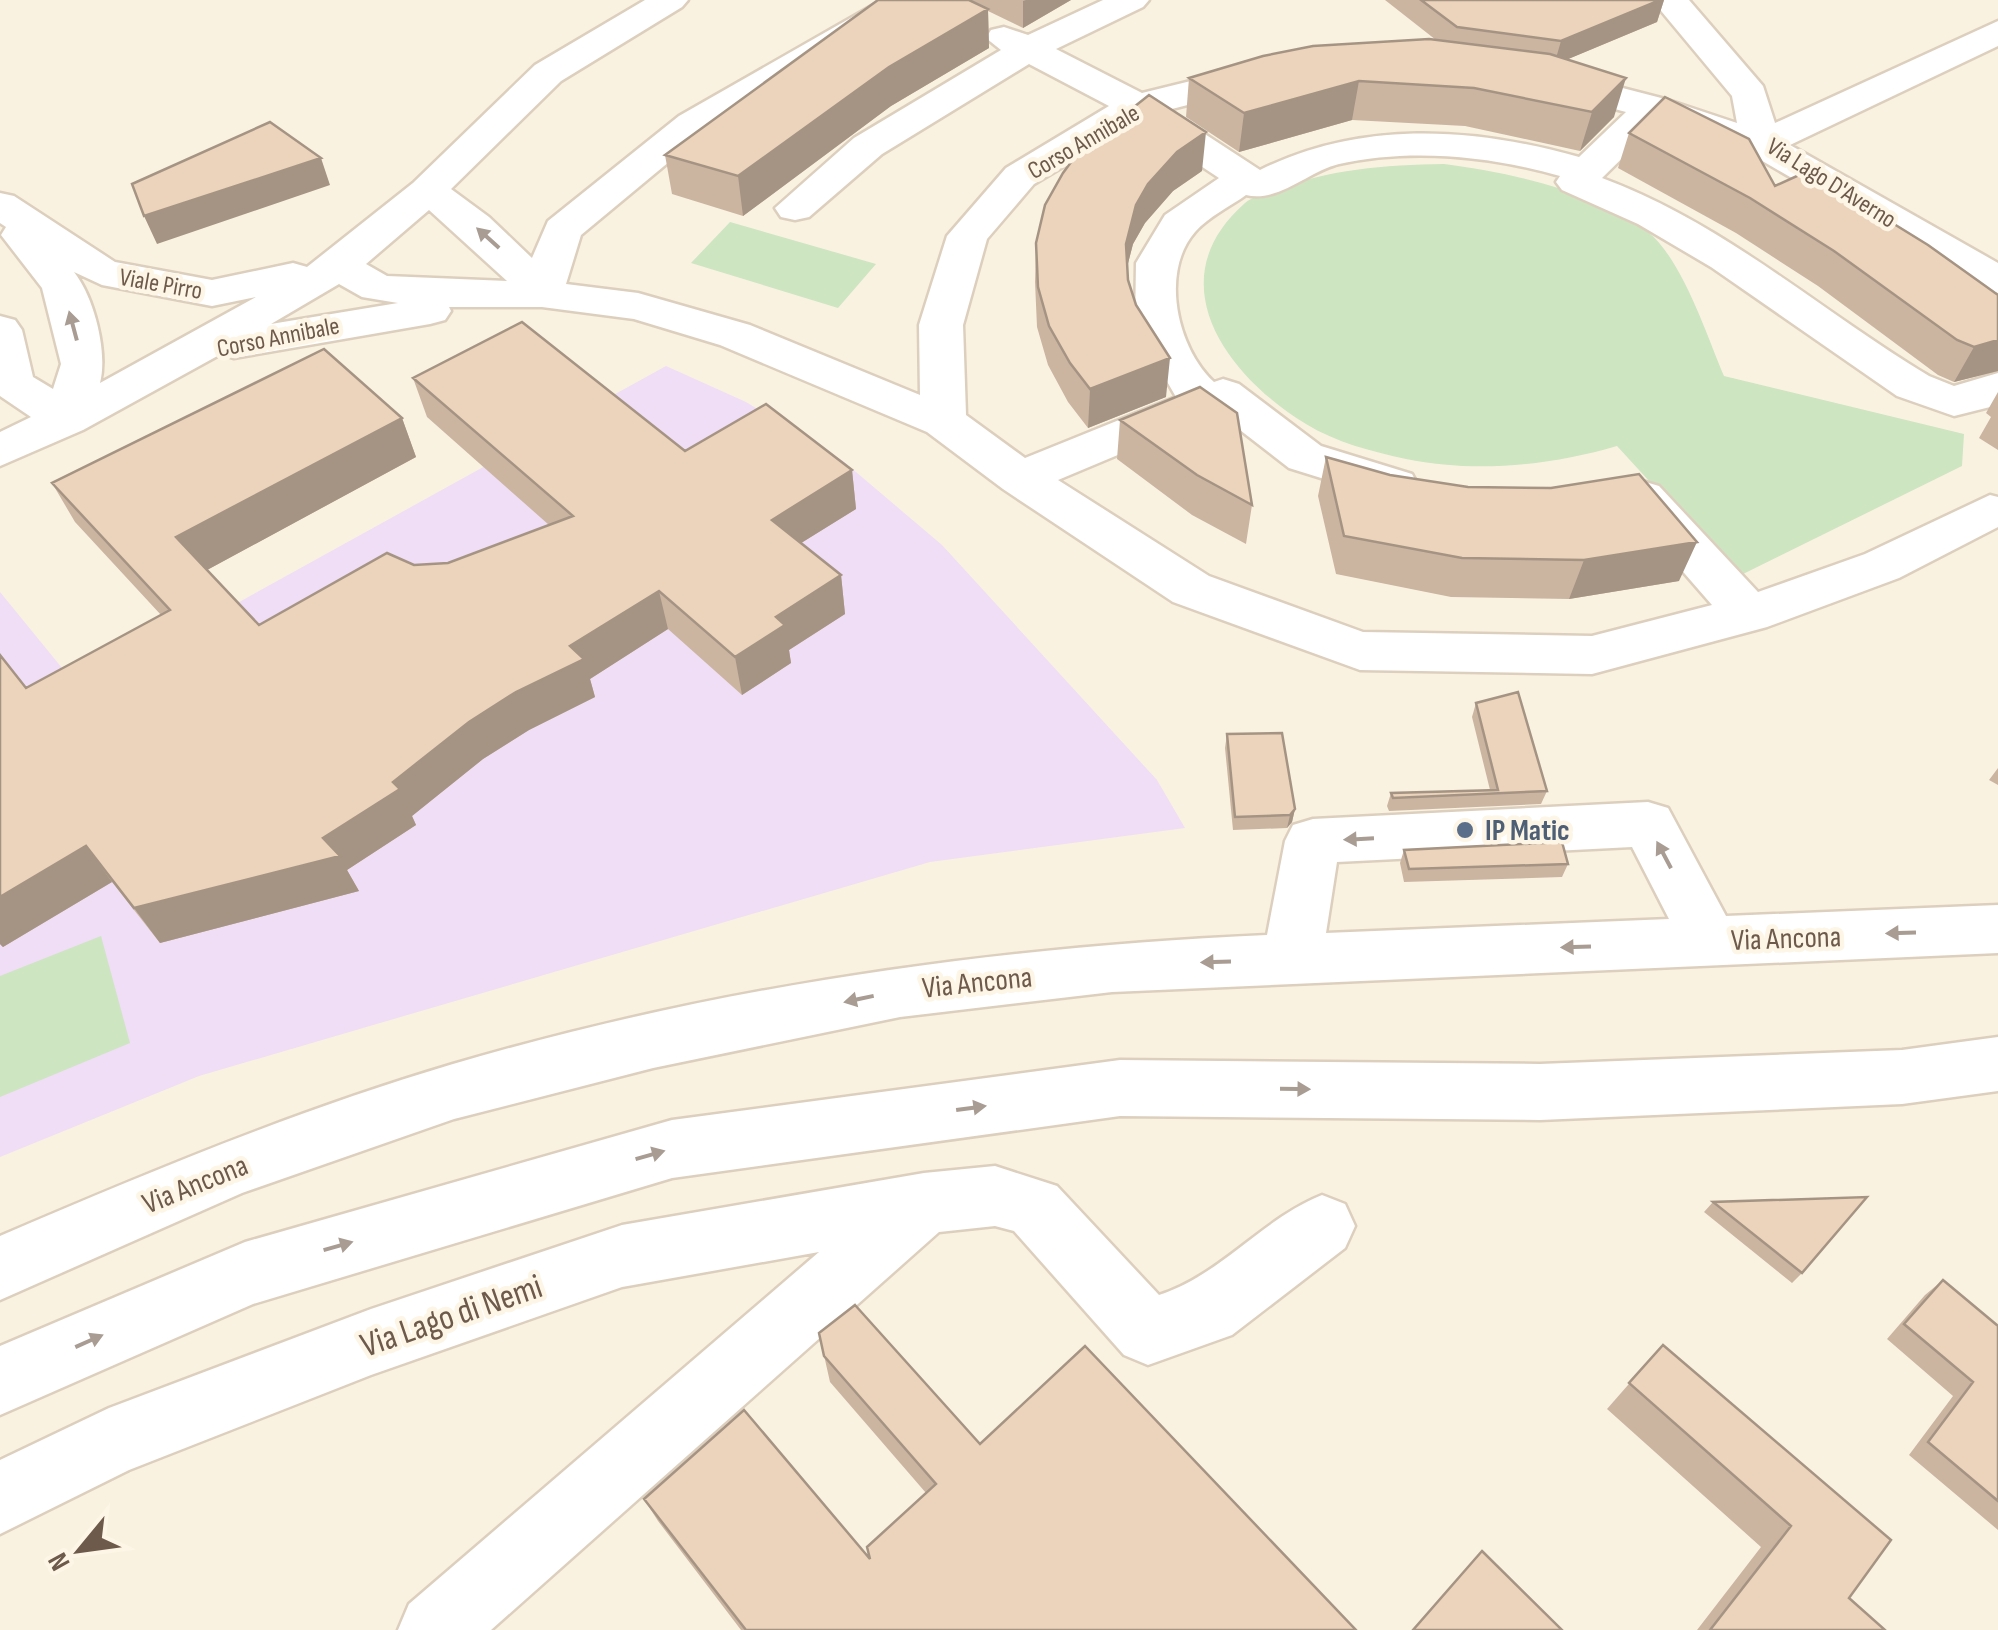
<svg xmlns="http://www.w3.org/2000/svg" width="1998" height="1630" viewBox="0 0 1998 1630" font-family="'Sofia Sans Condensed',sans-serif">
<rect width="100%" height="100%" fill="#faf2e1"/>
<path fill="#efdef5" d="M666,366L746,402L843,461L942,545L1157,780L1185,828L930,862L199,1076L0,1157V592L80,690Z"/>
<path fill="#cde5c1" d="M1444,164C1507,172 1597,191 1648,232C1682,259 1707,336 1724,376L1964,434L1962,466L1737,577L1617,446C1549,466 1475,473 1406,459C1373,452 1335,442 1306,424C1227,376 1156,281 1245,203C1251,197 1264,195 1272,191C1329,169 1384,165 1444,164Z
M730,222L876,264L838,308L691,263Z
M101,936L130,1043L0,1097V976Z"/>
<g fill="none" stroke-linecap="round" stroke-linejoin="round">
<g stroke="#ddcfbe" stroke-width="5">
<path id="minor" d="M645,0H688L682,7L561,81L451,189L489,217L532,258L548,221L679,116L882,0H925L919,7L705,132L581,235L566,284L638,293L750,325L920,395L919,325L947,236L1006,168L1109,106L1029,64L882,154L809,217L795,220L781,217L775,208L854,138L1001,50L986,38L991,30L1004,27L1028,35L1103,0H1149L1143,7L1056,49L1142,93L1260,64L1273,67L1278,75L1273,83L1168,110L1260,170C1361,120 1472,127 1579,157L1626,112L1536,88L1530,80L1536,72L1549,69L1665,99L1737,123L1732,96L1652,0H1689L1763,86L1775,123L1998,21V46L1790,145L1998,263V293L1983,289L1747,152L1659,122L1602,178C1724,223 1819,310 1929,376L1954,386L1998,373V405L1954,416L1897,396L1711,267L1638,224L1562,190L1556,182L1560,176C1490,156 1411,148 1339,164C1309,171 1278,203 1246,195C1231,206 1208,217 1195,232C1160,272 1177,348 1214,382L1223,379L1239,384L1321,446L1412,474L1418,485L1412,496L1395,501L1289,468L1218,413L1058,480L1209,576L1363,632L1592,636L1712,605L1618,497L1625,486L1642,481L1659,486L1758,592L1865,554L1990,495L1998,497V527L1899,578L1767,627L1592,674L1360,670L1173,602L1003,489L927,432L720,345L634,319L542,307H449L451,311L445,320L430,324L234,358L221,354L83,430L0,466V432L31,417L0,396V316L15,320L22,330L33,377L53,389L61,364L42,288L1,235L6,227L0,223V193L14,196L115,262L212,280L293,263L307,267L413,183L535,65ZM1136,123L1219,178L1165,215L1136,263L1135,326L1176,397L1025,458L966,415L963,325L987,239L1034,184ZM429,210L507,281L387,276L366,264ZM74,272L102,285L212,306L256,297L100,383C108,352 94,297 74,272ZM339,284L362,297L398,303L271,324Z
M1648,802L1668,808L1726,916L1998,905V953L1112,992L900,1017L653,1068L454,1119L242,1193L0,1300V1236C149,1172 298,1110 453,1064C718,986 993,947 1267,935L1285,841L1293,825L1313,819ZM1632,847L1669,919L1326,933L1337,862Z
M1998,1037V1091L1902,1104L1540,1120L1120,1116L672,1178L253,1304L0,1415V1346L245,1242L672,1120L1120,1060L1540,1064L1902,1050Z
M995,1166L1057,1186L1159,1295C1221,1275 1262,1219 1322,1195L1345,1204L1355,1226L1345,1248L1232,1335L1148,1365L1124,1355L1014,1231L995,1226L939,1232L491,1630H398L409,1604L819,1252L622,1287L371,1375L129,1470L0,1534V1460L109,1408L371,1309L622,1225L924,1173Z"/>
</g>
<use href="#minor" fill="#fff" fill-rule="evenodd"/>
</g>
<path fill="#cbb5a1" d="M971,0H1071L1023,28L988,11L989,48L891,106L743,216L672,194L665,155Z
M1385,0H1664L1657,22L1568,59L1614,117L1580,151L1465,126L1352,120L1239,152L1186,117L1189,78L1436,40Z
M1629,133L1775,186L1808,171L1998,371L1954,382L1938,375L1818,286L1736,233L1618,168Z
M1202,171L1173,191L1145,223L1133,244L1127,267L1128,280L1166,397L1088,428L1068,402L1048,365L1037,327L1035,282L1036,243Z
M413,378L685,451L852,470L856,509L801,543L841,575L845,614L789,650L791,663L742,695L668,629L590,679L595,697L529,730L483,759L412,816L416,825L347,870L359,891L160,943L112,882L3,947L0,944V655L26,688L161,615L75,522L52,483L402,418L416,457L207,570L259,625L414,565L448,563L549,525L427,417Z
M1998,392V450L1979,438L1991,417L1986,413Z
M1120,420L1252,505L1246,544L1192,515L1117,459Z
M1326,457L1679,581L1569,599L1451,597L1336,574L1318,496Z
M1476,703L1547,791L1541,804L1389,811L1387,806L1391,793L1490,790L1472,717Z
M1227,734L1295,809L1292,822L1287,828L1233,830L1225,748Z
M1998,768V785L1989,780Z
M1404,850L1568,864L1562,877L1404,882L1400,863Z
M1713,1202L1802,1273L1792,1283L1704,1212Z
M1943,1280L1998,1326V1530L1909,1455L1953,1396L1887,1339L1925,1295Z
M819,1333L980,1444L1356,1630H741L658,1521L644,1499L870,1559L926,1493L830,1382Z
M1663,1345L1849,1598L1885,1630H1697L1761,1547L1607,1409Z"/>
<path fill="#a59483" d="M1026,0H1071L1023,28V1Z
M1660,0H1664L1657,22L1554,65L1561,41Z
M988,9L989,48L891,106L743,216L738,176L889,67Z
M1626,78L1614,117L1580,151L1592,112Z
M1359,81L1352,120L1239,152L1244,113Z
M1206,132L1202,171L1173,191L1145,223L1133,244L1123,283L1126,244L1136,205L1148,184L1177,152Z
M321,158L330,185L157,244L144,216Z
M1998,340V371L1954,382L1974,347Z
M1170,358L1166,397L1088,428L1090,389Z
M402,418L416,457L196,576L176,537Z
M852,470L856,509L777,558L772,520Z
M1697,542L1679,581L1569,599L1584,560Z
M841,575L845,614L789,650L791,663L742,695L735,657L776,617Z
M659,591L668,629L590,679L595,697L529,730L483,759L412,816L416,825L347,870L359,891L160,943L134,908L323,838L469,722L570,646Z
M1295,809L1292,822L1287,828L1290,815Z
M86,846L112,882L3,947L0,944V897Z"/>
<path fill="#ecd3bb" stroke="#a59483" stroke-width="2.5" d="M878,0H969L988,9L889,67L738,176L665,155Z
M1421,0H1660L1561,41L1457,27Z
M1429,39L1550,54L1626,78L1592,112L1474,88L1359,81L1244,113L1189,78L1263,56L1313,46Z
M1149,95L1206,132L1177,152L1148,184L1136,205L1126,244L1128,280L1136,305L1170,358L1090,389L1070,363L1049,326L1038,287L1036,243L1045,205L1063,173L1080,150Z
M1665,97L1749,139L1775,186L1808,171L1928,245L1998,295V340L1974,347L1957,340L1834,251L1750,198L1629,133Z
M270,122L321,158L144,216L132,184Z
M522,322L685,451L766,404L852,470L772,520L841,575L776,617L785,625L735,657L659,591L570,646L584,659L516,692L469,722L393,782L400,789L323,838L340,856L134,908L86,846L0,897V655L26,688L170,610L52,483L324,349L402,418L176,537L259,625L387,553L414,565L448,563L573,516L413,378Z
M1200,387L1237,413L1252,505L1197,475L1120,420Z
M1326,457L1390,475L1468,487L1551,488L1639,474L1697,542L1584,560L1462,558L1344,536Z
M1518,692L1547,791L1393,798L1391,793L1498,790L1476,703Z
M1282,733L1295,809L1290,815L1235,817L1227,734Z
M1562,842L1568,864L1409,869L1404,850Z
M1867,1197L1802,1273L1713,1202Z
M1943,1280L1998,1326V1501L1928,1442L1973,1382L1904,1324Z
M855,1305L980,1444L1085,1346L1356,1630H746L644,1499L744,1410L870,1559L867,1547L936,1484L824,1356L819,1333Z
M1663,1345L1891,1540L1849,1598L1885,1630H1710L1791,1526L1629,1383Z
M1482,1551L1562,1630H1413Z"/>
<defs><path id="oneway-solid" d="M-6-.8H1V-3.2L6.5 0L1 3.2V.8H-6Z" transform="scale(2.5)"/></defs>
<g fill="#a89c93">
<use href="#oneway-solid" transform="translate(488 238) rotate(-138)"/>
<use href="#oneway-solid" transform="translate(73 326) rotate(-105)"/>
<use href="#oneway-solid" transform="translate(1359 839) rotate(177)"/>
<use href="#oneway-solid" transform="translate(1664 855) rotate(-118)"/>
<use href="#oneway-solid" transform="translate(1901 933) rotate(178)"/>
<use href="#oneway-solid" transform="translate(1576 947) rotate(178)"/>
<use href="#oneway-solid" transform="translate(1216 962) rotate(178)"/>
<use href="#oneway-solid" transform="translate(859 999) rotate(168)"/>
<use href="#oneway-solid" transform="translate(1295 1089) rotate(1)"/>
<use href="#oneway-solid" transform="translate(971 1108) rotate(-8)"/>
<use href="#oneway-solid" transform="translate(650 1155) rotate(-16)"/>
<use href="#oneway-solid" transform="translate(338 1246) rotate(-16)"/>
<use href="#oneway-solid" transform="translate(89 1341) rotate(-24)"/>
</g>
<circle fill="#5c6f8a" stroke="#fdf6e7" stroke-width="4" cx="1465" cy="830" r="10"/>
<g text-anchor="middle" stroke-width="9" stroke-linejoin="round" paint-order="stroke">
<g font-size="25" fill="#6e5a4b" stroke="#fdf6e7">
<text transform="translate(1083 141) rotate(-30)" y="9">Corso Annibale</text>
<text transform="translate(1832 182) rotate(32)" y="9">Via Lago D'Averno</text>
<text transform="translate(161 283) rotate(10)" y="9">Viale Pirro</text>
<text transform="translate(278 336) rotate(-11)" y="9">Corso Annibale</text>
</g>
<g font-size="30" font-weight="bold" fill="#4e5e75" stroke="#fdf6e7" text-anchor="start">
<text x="1485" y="840">IP Matic</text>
</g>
<g font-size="30" fill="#6e5a4b" stroke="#fdf6e7">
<text transform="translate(1786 938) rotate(-2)" y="10">Via Ancona</text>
<text transform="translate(977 982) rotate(-6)" y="10">Via Ancona</text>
<text transform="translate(195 1184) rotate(-22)" y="10">Via Ancona</text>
</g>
<g font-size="35" fill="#6e5a4b" stroke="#fdf6e7">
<text transform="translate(451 1315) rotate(-19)" y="12">Via Lago di Nemi</text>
</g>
</g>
<g transform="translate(80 1550) rotate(241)" stroke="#fdf6e7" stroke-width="8" paint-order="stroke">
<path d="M0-8L18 38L0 25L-18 38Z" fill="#6e5a4b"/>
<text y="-15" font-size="28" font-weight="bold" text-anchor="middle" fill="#6e5a4b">N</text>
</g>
</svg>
